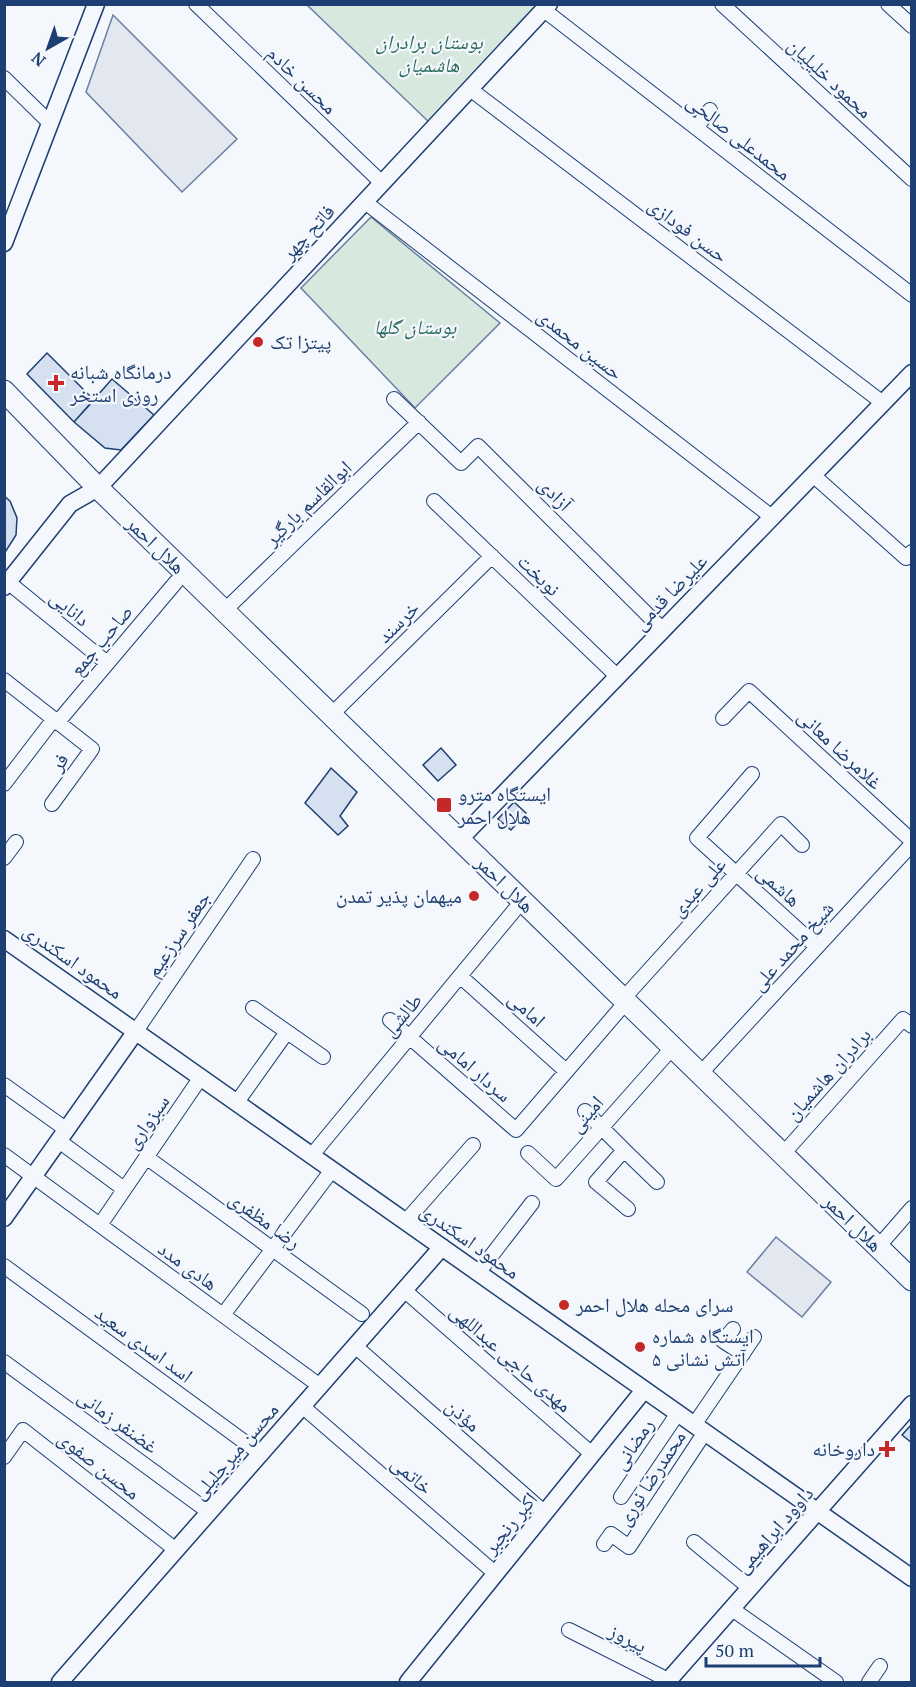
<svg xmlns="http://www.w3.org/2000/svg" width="916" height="1687" viewBox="0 0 916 1687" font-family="'PT Serif','Noto Naskh Arabic',serif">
<rect width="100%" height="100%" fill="#f4f7fb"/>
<path fill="#d7e8df" stroke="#687fa3" stroke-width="1.5" d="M534,4L536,6L432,125L307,5Z
M371,217L500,323L415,408L301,288Z"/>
<path fill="#e3e8f0" stroke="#687fa3" stroke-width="1.5" d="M113,15L237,139L182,192L86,92Z
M776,1237L831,1282L802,1317L747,1272Z"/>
<path fill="#d5e0f0" stroke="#1d3f73" stroke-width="1.5" d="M47,353L94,400L74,422L27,374Z
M112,379L154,415L121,450L105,448L74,422Z
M4,496L10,501L17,518L16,535L4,554Z
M441,748L456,765L438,781L423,765Z
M331,768L357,792L340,816L348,826L338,835L305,803Z
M514,802L526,813L511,830L498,819Z
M912,1424V1443L902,1435Z"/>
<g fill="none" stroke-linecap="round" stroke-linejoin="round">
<g stroke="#1d3f73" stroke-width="16">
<path id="minor" d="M196,4L382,183
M722,4L912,179
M888,4L912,26
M544,10L912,295
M4,78L50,123
M470,89L883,403
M696,128L710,110
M365,202L772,517
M394,399L461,463L478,446L663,630
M813,475L906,558L912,552
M434,501L618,677
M8,582L107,663
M224,611L419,422
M4,680L92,749L52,804
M331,715L492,556
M723,718L749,691L912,841
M57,723L176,582
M752,774L697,838L817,947
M4,784L53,720
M4,858L16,842
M460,976L566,1071
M623,999L781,824L802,845
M253,1008L323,1057
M390,1020L516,1130L626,1002
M136,1031L253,859
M700,1074L912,844
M4,1085L67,1130
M237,1102L287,1032
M585,1111L624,1150L596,1182L628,1209
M59,1141L124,1189
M624,1150L657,1182
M528,1153L556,1179L673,1047
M783,1154L903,1019L912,1026
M4,1155L320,1386
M312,1155L522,901
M146,1157L362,1314
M406,1221L473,1145
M100,1225L201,1077
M878,1247L912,1208
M4,1266L261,1454
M478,1273L532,1203
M404,1290L592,1454
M223,1315L332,1170
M733,1329L723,1341L743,1354
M355,1346L545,1513
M4,1362L209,1512
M302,1406L496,1574
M694,1425L754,1337
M4,1457L23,1430L176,1550
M621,1497L678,1413
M694,1542L750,1588
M604,1544L611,1534L629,1547L705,1432
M732,1609L836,1682
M569,1630L672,1682
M869,1682L880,1666"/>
</g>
<g stroke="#1d3f73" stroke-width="19">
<path id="tertiary" d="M4,243L96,4
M4,587L70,504L98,488L549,4
M459,840L912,373
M4,939L912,1578
M4,1218L136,1031
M60,1682L442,1247
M408,1682L644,1390
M667,1682L912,1404"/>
</g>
<g stroke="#1d3f73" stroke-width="23">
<path id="primary" d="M4,391L98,488L912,1280"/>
</g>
<use href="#minor" stroke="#f4f7fb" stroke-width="14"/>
<use href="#tertiary" stroke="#f4f7fb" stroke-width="16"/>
<use href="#primary" stroke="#f4f7fb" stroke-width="21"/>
</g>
<g fill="#c62828" stroke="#f4f7fb" stroke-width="2">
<circle cx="258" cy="342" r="6"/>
<path d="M53 374h6v6h6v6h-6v6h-6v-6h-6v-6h6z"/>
<rect x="436" y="797" width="16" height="16" rx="3"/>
<circle cx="474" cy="896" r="6"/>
<circle cx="564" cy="1305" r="6"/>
<circle cx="640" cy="1347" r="6"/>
<path d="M884 1440h6v6h6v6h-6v6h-6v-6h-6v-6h6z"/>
</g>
<g text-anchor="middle" stroke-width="4.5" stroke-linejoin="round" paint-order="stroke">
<g font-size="20" font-style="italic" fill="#2c6c60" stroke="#f4f7fb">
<text x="429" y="49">بوستان برادران<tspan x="429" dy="23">هاشمیان</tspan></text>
<text x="415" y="334">بوستان گلها</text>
</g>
<g font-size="20" fill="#1d3f73" stroke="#f4f7fb">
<text transform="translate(830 78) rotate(43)" y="7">محمود خلیلیان</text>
<text transform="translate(302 80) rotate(44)" y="7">محسن خادم</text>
<text transform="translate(739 137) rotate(38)" y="7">محمدعلی صالحی</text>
<text transform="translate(688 230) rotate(37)" y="7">حسن فودازی</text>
<text transform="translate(308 232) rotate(-47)" y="7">فاتح چهر</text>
<text transform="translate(580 344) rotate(38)" y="7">حسین محمدی</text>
<text transform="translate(555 494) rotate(45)" y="7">آزادی</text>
<text transform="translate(308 503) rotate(-44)" y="7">ابوالقاسم بارگیر</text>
<text transform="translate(156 545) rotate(44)" y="7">هلال احمر</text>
<text transform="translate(539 575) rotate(44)" y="7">نوبخت</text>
<text transform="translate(670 592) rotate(-46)" y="7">علیرضا قدمی</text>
<text transform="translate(70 608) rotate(40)" y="7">دانایی</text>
<text transform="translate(398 622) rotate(-45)" y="7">خرسند</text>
<text transform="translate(101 640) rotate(-50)" y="7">صاحب جمع</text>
<text transform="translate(840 749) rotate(43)" y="7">غلامرضا معانی</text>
<text transform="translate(59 762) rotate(-53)" y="7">فر</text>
<text transform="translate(505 884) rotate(44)" y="7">هلال احمر</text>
<text transform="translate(779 886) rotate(42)" y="7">هاشمی</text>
<text transform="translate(698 887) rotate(-48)" y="7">علی عبدی</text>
<text transform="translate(178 934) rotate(-56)" y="7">جعفر سرزعیم</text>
<text transform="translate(792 946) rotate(-48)" y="7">شیخ محمد علی</text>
<text transform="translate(73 961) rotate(35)" y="7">محمود اسکندری</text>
<text transform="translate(527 1009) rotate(42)" y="7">امامی</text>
<text transform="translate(402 1015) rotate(-50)" y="7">طالشی</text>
<text transform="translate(475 1069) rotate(41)" y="7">سردار امامی</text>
<text transform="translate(828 1074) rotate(-48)" y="7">برادران هاشمیان</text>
<text transform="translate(586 1114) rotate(-49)" y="7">امینی</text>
<text transform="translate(147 1122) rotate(-55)" y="7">سبزواری</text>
<text transform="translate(265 1220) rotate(36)" y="7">رضا مظفری</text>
<text transform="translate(853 1223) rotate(44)" y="7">هلال احمر</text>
<text transform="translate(470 1241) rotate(35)" y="7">محمود اسکندری</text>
<text transform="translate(188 1266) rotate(36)" y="7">هادی مدد</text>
<text transform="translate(144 1344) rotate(36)" y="7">اسد اسدی سعید</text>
<text transform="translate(511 1358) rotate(41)" y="7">مهدی حاجی عبداللهی</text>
<text transform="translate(463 1415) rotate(41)" y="7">مؤذن</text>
<text transform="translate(118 1421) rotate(36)" y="7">غضنفر زمانی</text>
<text transform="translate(633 1444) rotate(-56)" y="7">رمضانی</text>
<text transform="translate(235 1451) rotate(-49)" y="7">محسن میرجلیلی</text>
<text transform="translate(99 1465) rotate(38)" y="7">محسن صفوی</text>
<text transform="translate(412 1475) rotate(41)" y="7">خاتمی</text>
<text transform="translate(651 1478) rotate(-57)" y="7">محمدرضا نوری</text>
<text transform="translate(510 1523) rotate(-51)" y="7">اکبر رنجبر</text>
<text transform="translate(774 1530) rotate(-49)" y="7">داوود ابراهیمی</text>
<text transform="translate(628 1638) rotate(27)" y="7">پیروز</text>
</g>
<g font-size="20" fill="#1d3f73" stroke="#f4f7fb" text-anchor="start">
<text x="270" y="349">پیتزا تک</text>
<text x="70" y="379">درمانگاه شبانه<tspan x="70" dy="23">روزی استخر</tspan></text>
<text x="458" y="801">ایستگاه مترو<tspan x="458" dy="23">هلال احمر</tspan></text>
<text x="462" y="903" text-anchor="end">میهمان پذیر تمدن</text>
<text x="576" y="1312">سرای محله هلال احمر</text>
<text x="652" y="1343">ایستگاه شماره<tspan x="652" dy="23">۵ آتش نشانی</tspan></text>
<text x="875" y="1456" text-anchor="end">داروخانه</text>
</g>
</g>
<rect width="916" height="1687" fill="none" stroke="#1d3f73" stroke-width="12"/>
<g transform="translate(48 48) rotate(220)" stroke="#f4f7fb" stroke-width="4.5" paint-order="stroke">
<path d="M0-4.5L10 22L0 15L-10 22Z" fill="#1d3f73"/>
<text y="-9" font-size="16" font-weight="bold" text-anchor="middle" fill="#1d3f73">N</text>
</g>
<path d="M706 1657v9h114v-9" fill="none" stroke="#1d3f73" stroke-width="3"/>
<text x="715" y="1657" font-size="18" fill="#1d3f73" stroke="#f4f7fb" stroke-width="4.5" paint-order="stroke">50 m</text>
</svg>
